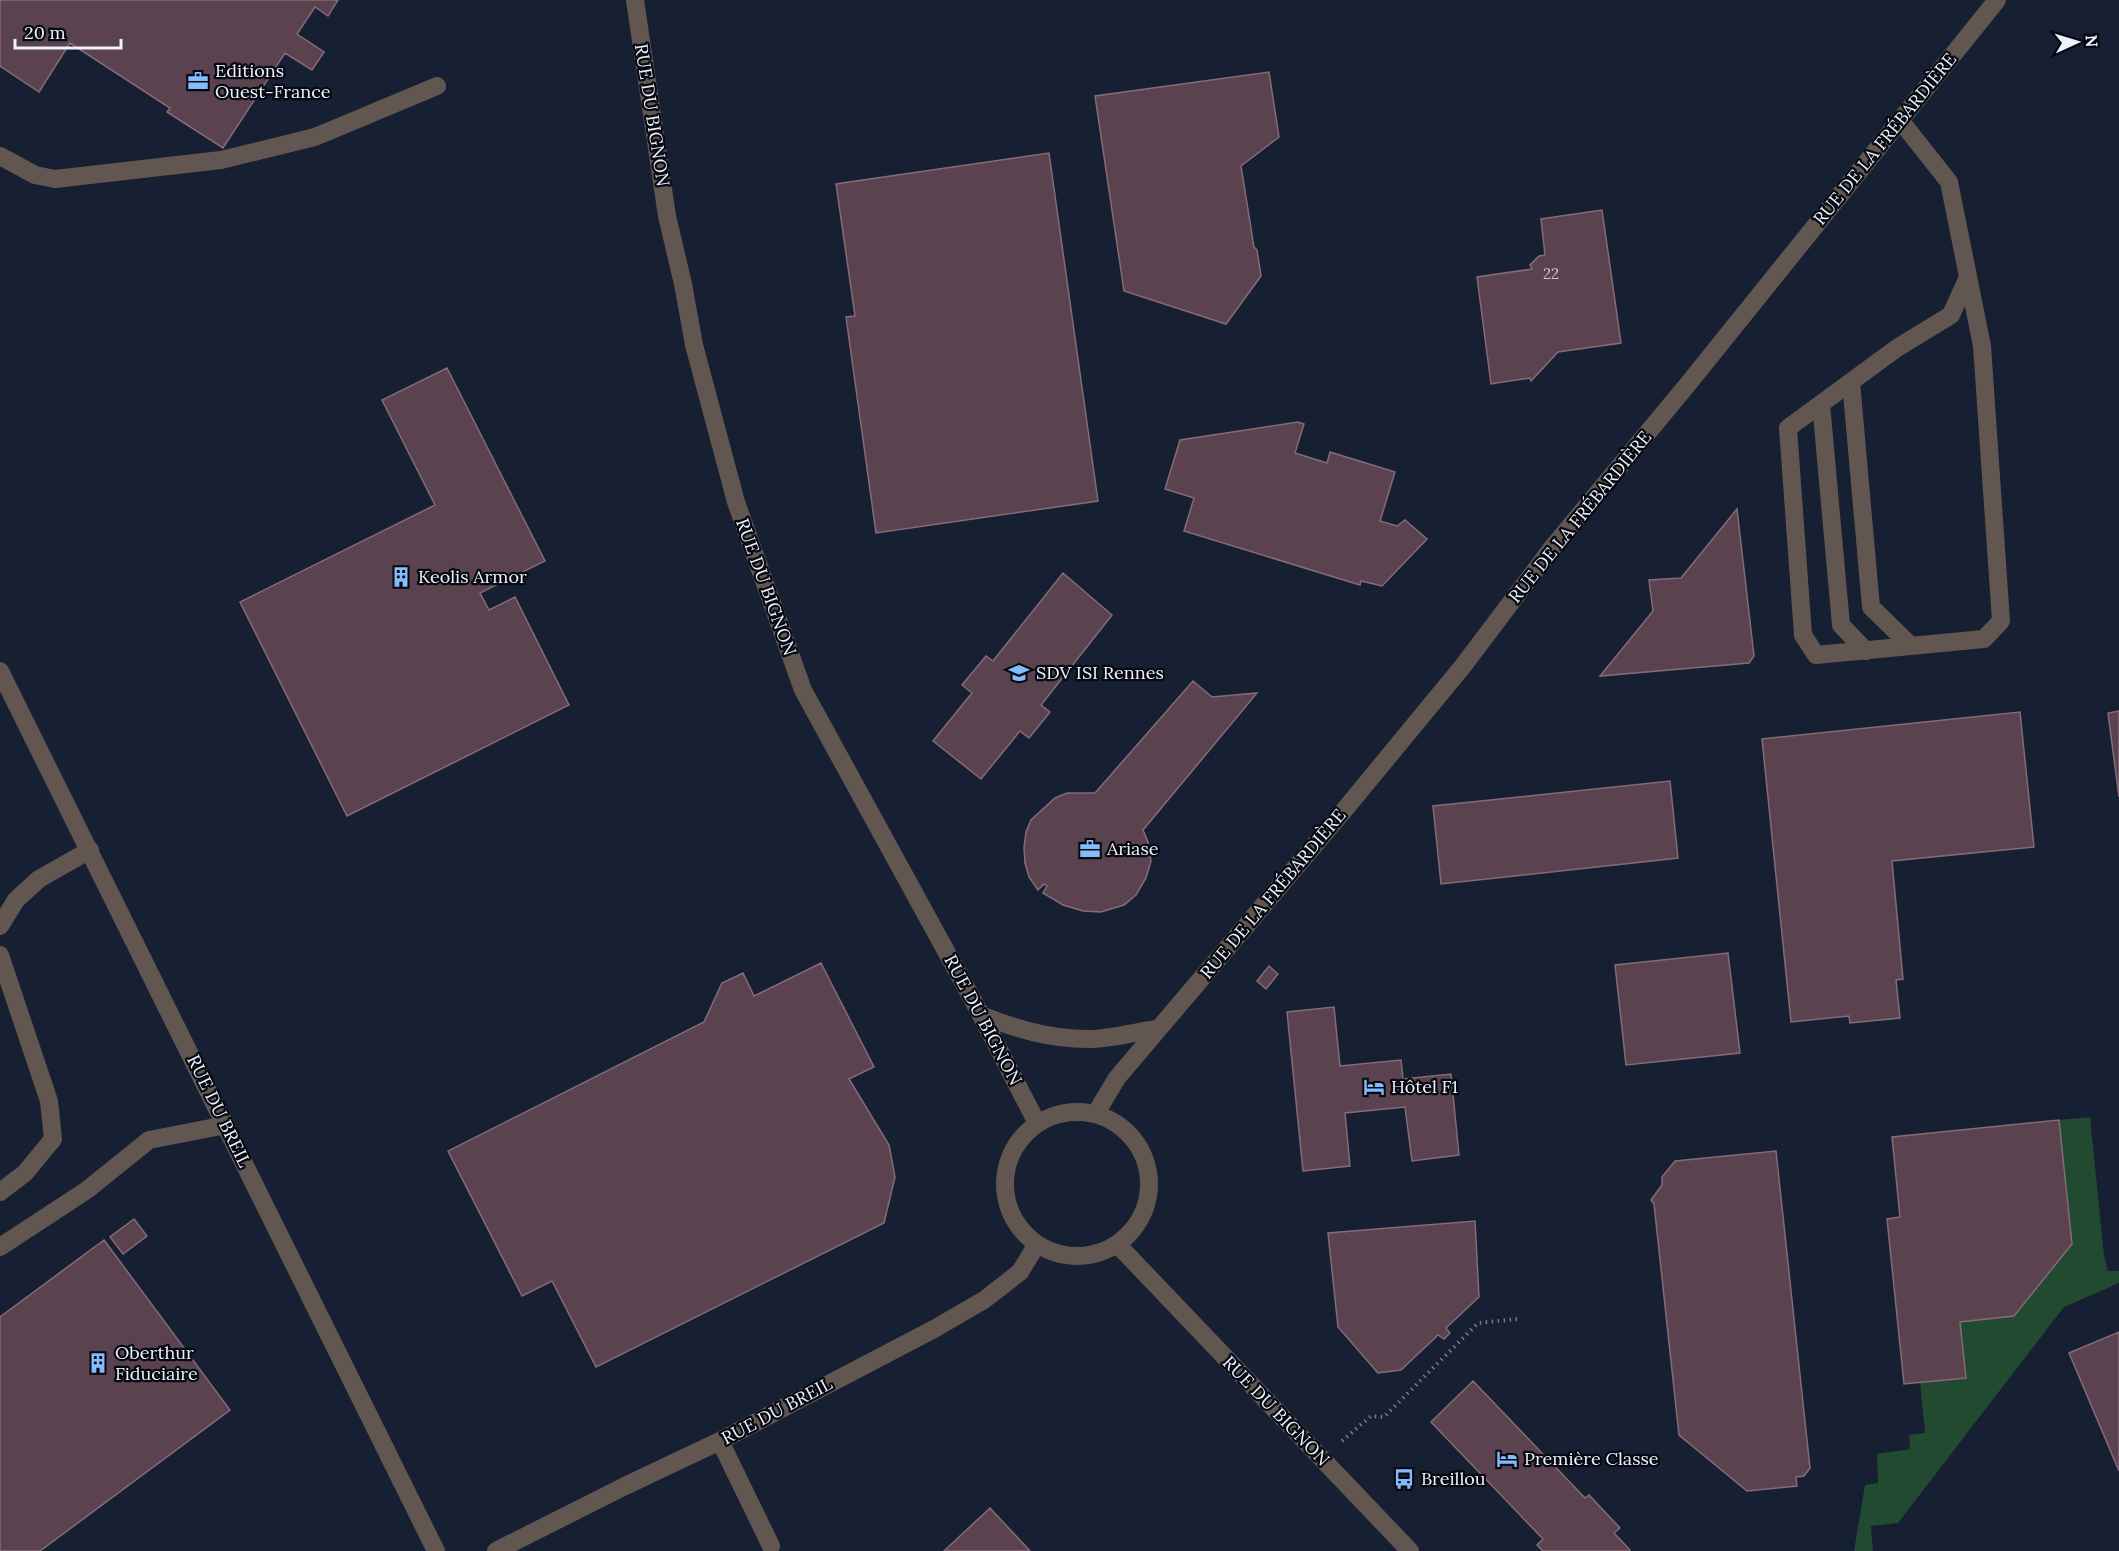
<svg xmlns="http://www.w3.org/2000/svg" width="2119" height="1551" viewBox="0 0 2119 1551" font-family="Lora,serif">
<rect width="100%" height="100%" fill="#171f32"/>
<path fill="#214a31" d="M2090,1117L2104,1256L2108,1271H2119V1283L2064,1307L1898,1523L1871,1526L1873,1551H1854L1865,1485L1878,1483L1877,1454L1910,1449L1909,1435L1925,1433L1920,1383L1966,1378L1960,1322L2014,1316L2072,1244L2059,1120Z"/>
<path fill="#5a434f" stroke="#856b78" stroke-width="1.5" d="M0,0H338L328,16L315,7L297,34L324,52L312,70L285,53L223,148L167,112L170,108L70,43L39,92L0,66Z
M1269,72L1279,137L1241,166L1254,247L1257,250L1261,276L1226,324L1124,291L1095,96Z
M1049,153L1098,501L876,533L846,317L855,316L836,184Z
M1602,210L1621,343L1558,352L1531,381L1530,378L1491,384L1477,277L1532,269L1530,265L1539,256L1545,255L1541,219Z
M447,368L545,561L480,593L489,610L515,597L569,705L347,816L240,602L435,505L382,400Z
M1298,422L1304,424L1295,453L1327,463L1330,452L1395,472L1380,521L1397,526L1405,520L1427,539L1382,586L1361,581L1360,585L1184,531L1194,498L1165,489L1180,440Z
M1737,509L1754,656L1749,663L1600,676L1653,611L1649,580L1681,578Z
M1063,573L1112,615L1041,705L1050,712L1029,738L1020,731L981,779L933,741L972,693L962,685L986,656L993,661Z
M1193,681L1212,697L1257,693L1143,830L1148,842L1151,861L1146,878L1136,895L1124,905L1101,912L1083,911L1063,905L1043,893L1047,886L1044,884L1038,890L1029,877L1025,863L1024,848L1026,832L1031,820L1055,798L1067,793H1095Z
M2119,711V797L2108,713Z
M2020,712L2034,847L1892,861L1903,979L1896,980L1900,1018L1850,1023L1849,1016L1791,1022L1762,739Z
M1670,781L1678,858L1441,884L1433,806Z
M1728,953L1740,1053L1626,1065L1615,965Z
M821,963L874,1067L849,1079L889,1145L895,1177L884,1223L596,1367L552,1281L522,1296L448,1151L704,1022L722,983L743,973L754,996Z
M1269,966L1278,974L1266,989L1257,981Z
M1334,1007L1340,1066L1401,1060L1403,1079L1451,1074L1459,1155L1412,1161L1405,1107L1345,1113L1350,1166L1303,1171L1287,1012Z
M2059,1120L2072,1244L2014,1316L1960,1322L1966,1378L1904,1384L1887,1219L1900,1217L1892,1137Z
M1776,1151L1810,1468L1804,1476L1796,1477L1797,1486L1747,1491L1679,1435L1654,1204L1651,1200L1662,1185V1177L1675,1161Z
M134,1219L147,1236L123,1254L110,1237Z
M1475,1221L1479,1297L1446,1328L1450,1333L1444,1339L1438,1335L1401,1370L1378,1373L1338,1327L1328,1233Z
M104,1240L230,1410L40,1551H0V1317Z
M2119,1332V1471L2069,1353Z
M1473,1381L1585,1498L1589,1495L1620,1528L1614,1533L1630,1550L1628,1551H1543L1537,1545L1543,1539L1431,1422Z
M990,1508L1030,1551H944Z"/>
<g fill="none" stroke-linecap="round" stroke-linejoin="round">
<path stroke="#747b8a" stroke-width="4" stroke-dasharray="1.5 4.5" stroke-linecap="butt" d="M1342,1441L1371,1416L1384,1417L1478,1323L1518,1319"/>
<path stroke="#615750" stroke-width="18" d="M635,0L667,216L683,284L694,345L736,502L803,690L981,1015L1037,1123
M1900,120L1949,182L1982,346L2001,621L1984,639L1816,655L1803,635L1788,428L1897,348L1951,315L1968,277
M0,156L35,175L55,179L221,160L315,137L437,86
M1851,382L1871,607L1911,646
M1821,404L1841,625L1866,651
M0,671L436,1551
M0,926L16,900L39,879L90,850
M0,955L49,1101L53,1139L25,1173L0,1192
M981,1015C1016,1029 1050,1039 1088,1039C1111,1039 1135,1032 1157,1029
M1005 1184a72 72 0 1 1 144 0a72 72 0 1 1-144 0Z
M1096,1113L1117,1078L1346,808L1463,666L1552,548L1688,384L1997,0
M1117,1244L1410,1551
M0,1247L87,1190L149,1140L226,1125
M720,1441L771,1546
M496,1551L625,1486L720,1441L934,1329L984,1300L1020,1272L1037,1244"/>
</g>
<defs>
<g id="office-bare" transform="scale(1.62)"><path d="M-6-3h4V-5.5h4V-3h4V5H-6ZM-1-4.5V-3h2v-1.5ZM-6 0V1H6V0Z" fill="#86bbfb" stroke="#060911" stroke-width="2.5" paint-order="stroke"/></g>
<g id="building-bare" transform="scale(1.62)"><path d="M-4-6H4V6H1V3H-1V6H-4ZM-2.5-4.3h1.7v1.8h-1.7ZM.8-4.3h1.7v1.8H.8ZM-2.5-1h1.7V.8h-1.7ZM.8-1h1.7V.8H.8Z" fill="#86bbfb" stroke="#060911" stroke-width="2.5" paint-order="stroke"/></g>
<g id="university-bare" transform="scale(1.62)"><path d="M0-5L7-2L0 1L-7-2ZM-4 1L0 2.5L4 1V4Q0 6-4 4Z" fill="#86bbfb" stroke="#060911" stroke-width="2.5" paint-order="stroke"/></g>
<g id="hotel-bare" transform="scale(1.62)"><path d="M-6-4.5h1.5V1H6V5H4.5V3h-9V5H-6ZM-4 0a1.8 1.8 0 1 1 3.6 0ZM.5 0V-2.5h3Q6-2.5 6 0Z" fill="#86bbfb" stroke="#060911" stroke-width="2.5" paint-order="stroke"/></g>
<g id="bus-bare" transform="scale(1.62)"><path d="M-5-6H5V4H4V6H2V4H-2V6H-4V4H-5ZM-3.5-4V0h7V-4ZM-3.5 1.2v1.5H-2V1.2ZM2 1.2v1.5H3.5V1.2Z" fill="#86bbfb" stroke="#060911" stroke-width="2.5" paint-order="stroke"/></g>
</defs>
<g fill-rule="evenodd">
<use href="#office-bare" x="198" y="81"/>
<use href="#building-bare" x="401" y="577"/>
<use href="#university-bare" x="1019" y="673"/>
<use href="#office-bare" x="1090" y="849"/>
<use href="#hotel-bare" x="1374" y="1087"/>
<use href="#building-bare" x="98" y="1363"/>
<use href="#hotel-bare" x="1507" y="1459"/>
<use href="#bus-bare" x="1404" y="1479"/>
</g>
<g text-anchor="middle" stroke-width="4.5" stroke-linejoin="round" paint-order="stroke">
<g font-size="15" fill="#c8c6d2">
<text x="1551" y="279">22</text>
</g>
<g font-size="18" fill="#edf2fd" stroke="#060911" text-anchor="start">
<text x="215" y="77">Editions<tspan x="215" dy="21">Ouest-France</tspan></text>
<text x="418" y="583">Keolis Armor</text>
<text x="1036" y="679">SDV ISI Rennes</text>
<text x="1107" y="855">Ariase</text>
<text x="1391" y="1093">Hôtel F1</text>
<text x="115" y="1359">Oberthur<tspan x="115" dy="21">Fiduciaire</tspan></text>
<text x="1524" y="1465">Première Classe</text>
<text x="1421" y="1485">Breillou</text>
</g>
<g font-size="18" fill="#edf2fd" stroke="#060911">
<text transform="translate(652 115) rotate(81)" y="6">RUE DU BIGNON</text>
<text transform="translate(1885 139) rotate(-51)" y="6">RUE DE LA FRÉBARDIÈRE</text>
<text transform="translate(1580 517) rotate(-51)" y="6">RUE DE LA FRÉBARDIÈRE</text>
<text transform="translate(766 587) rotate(70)" y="6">RUE DU BIGNON</text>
<text transform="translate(1273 894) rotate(-50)" y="6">RUE DE LA FRÉBARDIÈRE</text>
<text transform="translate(983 1020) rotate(62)" y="6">RUE DU BIGNON</text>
<text transform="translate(219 1111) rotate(64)" y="6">RUE DU BREIL</text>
<text transform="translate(777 1411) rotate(-28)" y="6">RUE DU BREIL</text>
<text transform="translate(1276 1411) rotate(46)" y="6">RUE DU BIGNON</text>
</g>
</g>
<g transform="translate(2077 42) rotate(86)" stroke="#060911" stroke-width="4.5" paint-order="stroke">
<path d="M0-4.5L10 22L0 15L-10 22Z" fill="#edf2fd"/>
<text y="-9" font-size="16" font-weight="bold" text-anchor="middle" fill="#edf2fd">N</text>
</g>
<path d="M15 39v9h106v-9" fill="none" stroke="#edf2fd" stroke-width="3"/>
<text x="24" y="39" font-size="18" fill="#edf2fd" stroke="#060911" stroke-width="4.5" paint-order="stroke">20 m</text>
</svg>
